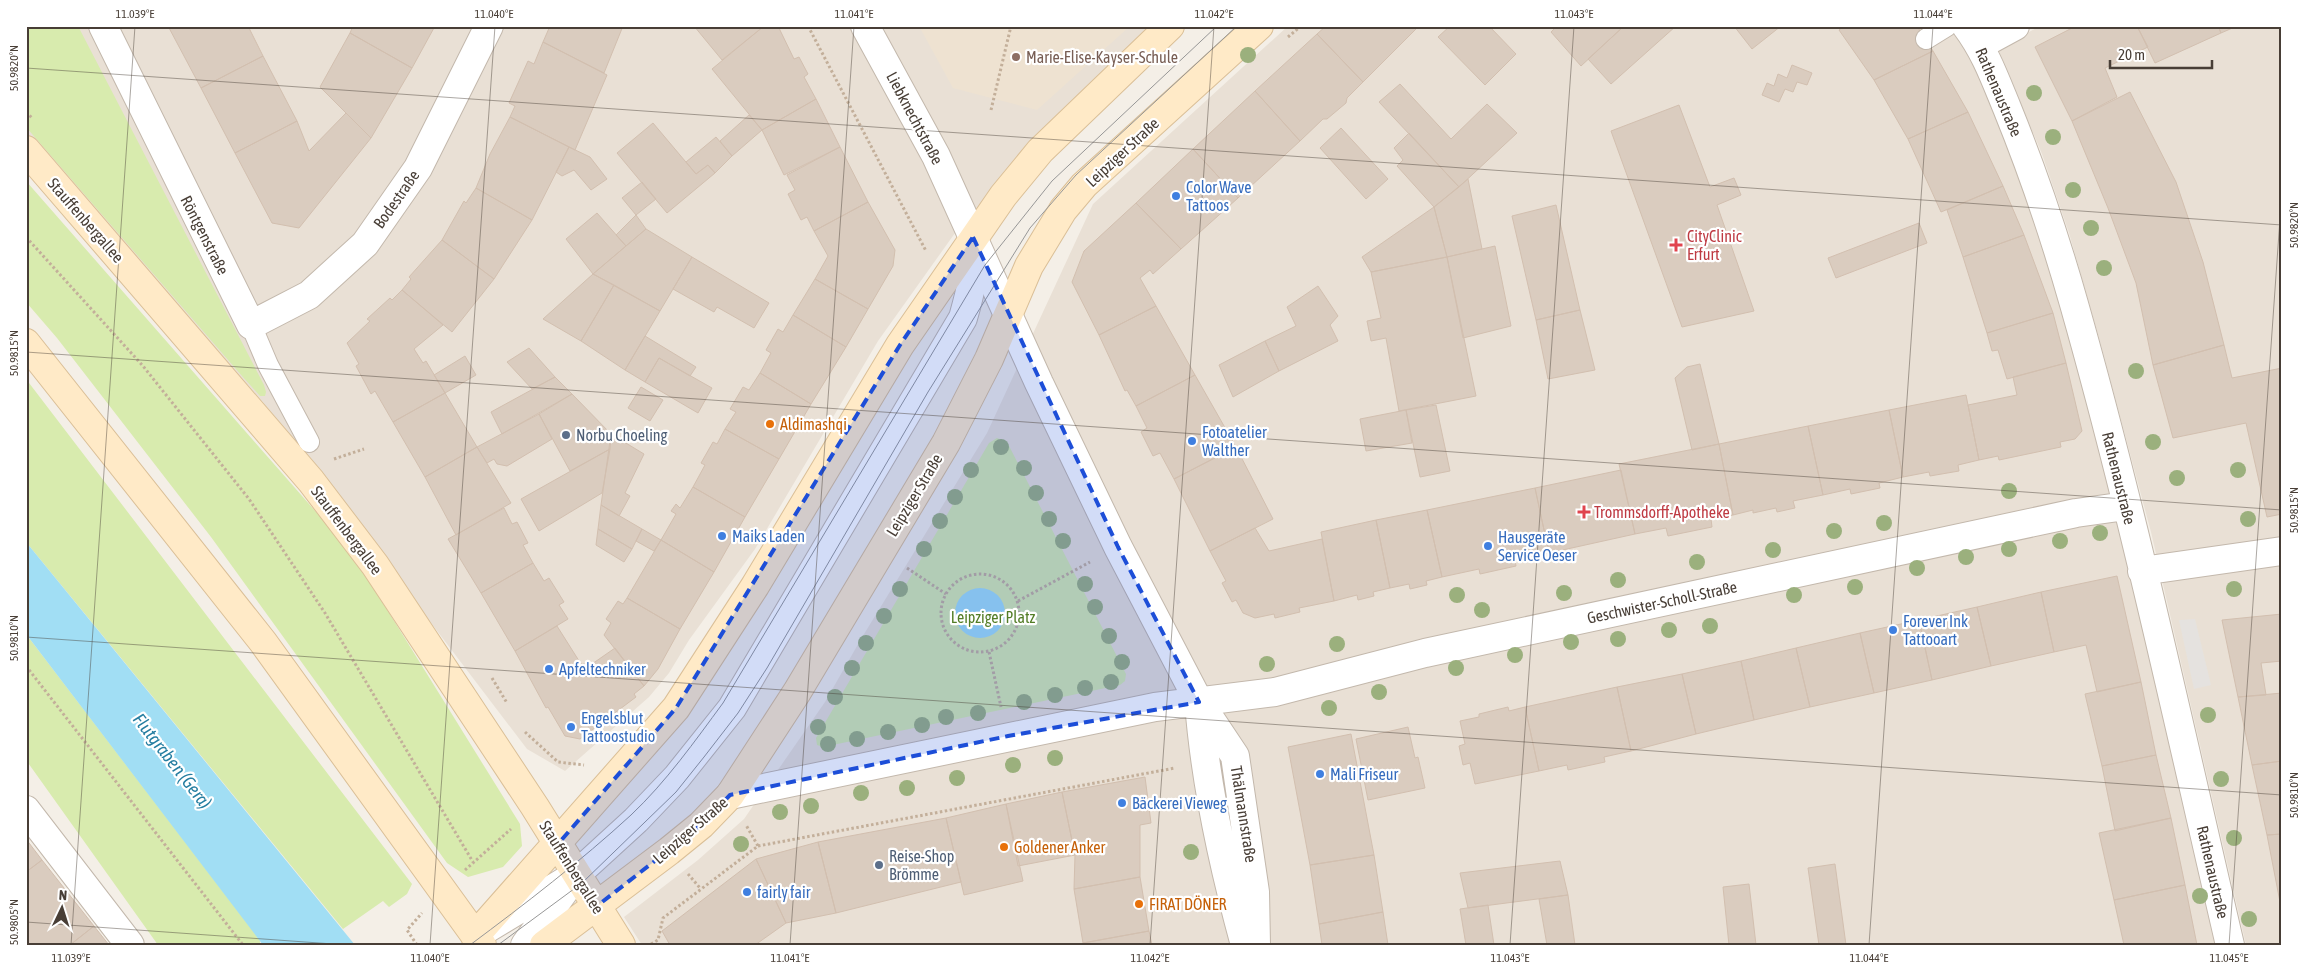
<svg xmlns="http://www.w3.org/2000/svg" width="2308" height="971" viewBox="0 0 2308 971" font-family="'Asap Condensed',sans-serif">
<rect width="100%" height="100%" fill="#f4efe7"/>
<path fill="#e9e0d5" d="M26,26H1154L1094,80L960,226L878,341L755,549L689,640L669,673L649,697L565,771L527,749L263,402L26,133Z
M1288,26H1992L1964,42L2017,164L2043,242L2124,539L2218,945H642L624,917L698,860L744,819L825,702L861,639L987,433L1093,204Z
M2040,26H2282V945H2246L2151,532L2101,345L2069,233L2042,154L1998,49Z"/>
<path fill="#eee2d1" d="M919,26H1130L1037,110L953,88Z"/>
<path fill="#d8ebae" d="M26,26H78L264,385L266,392L265,396H260L242,376L26,127Z
M26,181L352,553L520,824L522,846L503,867L468,877L447,863L211,537L57,338L26,302Z
M26,379L412,884L407,894L389,907L383,901L343,929L26,542Z
M997,438L1007,442L1126,674L1125,681L1120,685L823,747L817,745L816,738L989,443Z
M26,634L260,940V945H158L26,760Z"/>
<path fill="#e5e2df" d="M2195,619L2211,685L2194,689L2179,620Z"/>
<path fill="#a1def4" d="M26,542L355,945H263L26,634Z
M955 613a25 25 0 1 1 50 0a25 25 0 1 1-50 0Z"/>
<path fill="#daccbf" stroke="#d2bfaf" d="M168,26H248L263,56L201,88Z
M353,26H435L412,68L350,33Z
M550,26H623L604,73L543,42Z
M694,26H764L722,60Z
M764,26H778L794,59L799,57L808,74L804,77L816,99L762,130L712,69Z
M1326,26H1419L1363,82L1317,34Z
M1450,26H1489L1516,54L1485,85L1438,37Z
M1557,26H1624L1581,66L1551,32Z
M1624,26H1676L1611,84L1588,59Z
M1734,26H1781L1752,49Z
M1844,26H1917L1933,51L1874,80L1839,30Z
M2076,26H2137L2148,47L2105,68L2117,97L2072,121L2035,47Z
M2137,26H2218L2221,33L2155,63Z
M2218,26H2237L2221,33Z
M350,33L412,68L371,138L320,87Z
M1317,34L1363,82L1347,98L1346,103L1327,119H1323L1300,141L1255,91Z
M543,42L607,75L575,150L510,117L515,106L509,103L528,61L534,64Z
M1933,51L1968,112L1908,139L1874,80Z
M263,56L297,121L235,153L201,88Z
M1792,65L1812,73L1807,85L1797,82L1793,92L1785,89L1779,102L1762,95L1767,83L1774,86L1778,74L1787,78Z
M1400,84L1451,139L1487,104L1517,133L1459,187L1379,102Z
M1255,91L1300,141L1238,198L1193,149Z
M2130,92L2176,182L2203,262L2224,345L2153,365L2136,283L2108,208L2072,121Z
M816,99L840,147L784,175L762,130Z
M1679,105L1710,187L1734,178L1741,195L1717,205L1754,311L1682,327L1611,131Z
M1968,112L2003,186L1941,212L1908,139Z
M346,113L371,138L299,228L272,223L235,153L297,121L309,151Z
M749,115L762,130L732,156L720,141Z
M510,117L569,147L532,220L476,188L490,154Z
M653,123L696,174L708,165L715,173L667,213L617,153Z
M1341,128L1388,179L1366,199L1320,148Z
M1409,133L1459,187L1434,207L1397,166L1403,160L1394,148Z
M716,137L732,156L715,173L708,165L696,174L686,162Z
M569,147L590,157L607,179L591,190L574,170L562,176L556,172Z
M840,147L868,202L814,231L807,217L801,220L788,194L795,190L787,175Z
M1193,149L1238,198L1181,249L1136,203Z
M1468,179L1482,249L1447,257L1434,207Z
M642,182L656,199L636,215L622,198Z
M2003,186L2024,235L1963,257L1947,210Z
M476,188L532,220L494,279L442,240L464,201L466,203Z
M868,202L895,250L893,266L868,309L815,279L828,256L814,231Z
M1136,203L1181,249L1153,274L1150,270L1140,278L1156,306L1099,335L1072,282L1084,251Z
M1556,205L1580,310L1536,320L1512,216Z
M1434,207L1447,257L1371,272L1362,257Z
M597,213L626,246L593,274L566,239Z
M636,215L646,229L626,246L616,235Z
M1919,223L1927,243L1836,278L1828,258Z
M646,229L692,257L660,311L593,274Z
M2024,235L2053,313L1987,333L1963,257Z
M442,240L494,279L452,332L402,290L411,279L409,277Z
M1495,246L1511,326L1463,338L1447,257Z
M692,257L769,303L754,328L717,307L714,312L673,289Z
M1447,257L1476,396L1399,411L1386,338L1371,341L1367,321L1381,318L1371,272Z
M593,274L614,285L581,341L543,319Z
M815,279L868,309L846,347L793,315Z
M614,285L660,311L625,370L581,341Z
M1318,286L1338,316L1330,325L1338,341L1279,371L1265,341L1296,326L1287,307Z
M402,290L443,325L414,349L423,363L426,361L445,393L393,422L375,391L371,394L356,366L359,364L347,343L370,321L367,319L390,298L392,300Z
M1156,306L1195,375L1136,406L1127,390L1125,391L1099,335Z
M1580,310L1595,370L1548,379L1536,320Z
M2053,313L2066,363L2007,379L1998,350L1992,351L1987,333Z
M793,315L846,347L811,404L760,373L771,353L766,350L778,329L783,332Z
M645,336L696,367L690,376L659,358L645,382L625,370Z
M1265,341L1279,371L1233,397L1219,365Z
M2224,345L2232,378L2282,368V514L2267,517L2246,423L2173,438L2153,365Z
M529,348L555,377L532,389L507,362Z
M465,356L476,375L445,393L434,375Z
M659,358L712,388L698,413L645,382Z
M2066,363L2082,431L2075,439L2060,442L2061,447L1999,460L1998,456L1979,460L1968,405L2017,395L2013,377Z
M1700,364L1719,444L1692,450L1675,378L1687,367Z
M760,373L811,404L779,459L725,429L736,412L730,409L743,387L749,390Z
M1195,375L1236,447L1174,479L1160,453L1153,456L1141,432L1147,428L1136,406Z
M555,377L572,394L502,434L491,412Z
M641,387L663,400L650,421L628,408Z
M445,393L477,447L425,477L393,422Z
M572,394L611,434L610,449L570,471L539,414Z
M1966,395L1979,460L1958,465L1959,471L1930,476L1929,472L1903,477L1889,410Z
M1436,405L1450,471L1420,477L1406,410Z
M1406,410L1412,443L1366,451L1360,419Z
M1889,410L1903,477L1879,483L1880,488L1851,494L1850,489L1823,495L1808,426Z
M539,414L552,439L507,466L497,464L494,459L487,463L477,447Z
M1808,426L1823,495L1793,501L1795,508L1777,512L1776,508L1753,513V510L1733,515L1719,444Z
M725,429L779,459L745,517L693,487L705,465L701,463L713,442L717,444Z
M611,434L644,454L625,493L630,496L619,516L601,505Z
M1719,444L1733,515L1711,519L1712,527L1668,536L1666,528L1635,534L1619,464Z
M477,447L511,503L456,535L425,477Z
M1236,447L1273,519L1210,551L1174,479Z
M610,449L602,493L539,531L521,499Z
M1621,470L1635,534L1549,553L1535,488Z
M693,487L745,517L714,572L661,540L676,514L671,511L676,504L680,508Z
M1535,488L1549,553L1515,560L1516,566L1480,574L1479,569L1442,577L1427,510Z
M601,505L642,529L632,549L598,529Z
M504,508L512,524L517,522L528,543L523,545L533,563L481,593L448,539Z
M1427,510L1442,577L1426,581L1427,585L1410,589L1409,584L1390,588L1376,520Z
M1376,520L1390,588L1373,592L1374,596L1358,600L1357,595L1334,601L1321,532Z
M1255,528L1269,551L1322,539L1334,601L1299,608L1300,612L1275,618L1274,614L1255,618L1243,613L1236,600L1232,602L1222,583L1226,581L1210,551Z
M598,529L632,549L624,562L596,545Z
M642,529L661,540L654,551L636,541Z
M661,540L714,572L680,629L627,598Z
M533,563L544,581L549,578L564,602L559,605L568,619L515,651L481,593Z
M2117,576L2141,682L2097,692L2086,645L2054,652L2041,592Z
M2041,592L2054,652L1991,666L1977,607Z
M627,598L680,629L658,669L644,686L604,635L611,623L606,619L618,601L623,604Z
M1977,607L1991,666L1932,680L1919,620Z
M2282,614V661L2261,663L2266,695L2238,697L2222,620Z
M1919,620L1932,680L1874,693L1860,633Z
M557,626L581,664H592L615,648L644,686L634,694L636,697L580,739L565,736L548,707L546,708L515,651Z
M1860,633L1874,693L1810,707L1796,648Z
M1796,648L1810,707L1754,720L1741,661Z
M1741,661L1754,720L1696,734L1682,674Z
M1682,674L1696,734L1631,751L1617,687Z
M2141,682L2156,755L2102,766L2085,694Z
M1617,687L1631,751L1604,757L1605,762L1568,770L1567,765L1539,771L1525,707Z
M2282,693V761L2252,765L2238,697Z
M1508,707L1509,711L1525,707L1539,771L1475,784L1470,763L1463,765L1459,746L1465,744L1460,721L1479,717V714Z
M1408,727L1415,758L1418,757L1425,788L1368,800L1356,739Z
M1351,734L1374,855L1310,865L1288,747Z
M2156,755L2171,818L2115,831L2102,766Z
M2282,761V834L2267,835L2252,765Z
M1145,777L1151,823L1140,825V877L1074,889L1075,855L1062,792Z
M1062,792L1075,855L1018,866L1006,804Z
M1006,804L1023,881L964,895L946,818Z
M946,818L961,882L836,913L818,842Z
M2171,818L2185,885L2114,900L2099,833Z
M2282,834V907H2281L2267,835Z
M26,839L42,860L26,872Z
M818,842L836,913L786,923L756,859Z
M1374,855L1383,912L1319,924L1310,865Z
M756,859L786,923L755,945H670L662,931Z
M42,860L94,926L70,945H26V872Z
M1560,861L1568,895L1468,908L1460,873Z
M1835,864L1846,945H1819L1808,868Z
M1140,877L1149,931L1083,943L1074,889Z
M1749,884L1756,945H1729L1723,887Z
M2185,885L2197,945H2124L2114,900Z
M1568,895L1575,945H1547L1539,899Z
M1488,905L1494,945H1466L1460,909Z
M1383,912L1388,945H1322L1319,924Z
M94,926L109,945H70Z
M1149,931L1152,945H1084L1083,943Z"/>
<g fill="none" stroke-linecap="round" stroke-linejoin="round">
<g stroke="#c3b8ac" stroke-width="22">
<path id="service" d="M1926,39L1947,26
M251,325L268,365L309,442"/>
</g>
<g stroke="#c3b8ac" stroke-width="30">
<path id="minor" d="M103,26L251,325L309,295L365,244L418,168L489,26
M1966,26C1985,51 1995,79 2007,108C2033,172 2055,237 2074,304C2134,515 2180,731 2230,945
M1980,45L2015,26
M2142,571L2282,551
M730,795L1155,707L1275,692L1425,653L2076,513L2126,506
M26,810L130,945
M483,931L577,874L636,820L677,777L732,708L963,318C971,290 977,267 973,237
M525,945L568,886"/>
</g>
<g stroke="#c3b8ac" stroke-width="30">
<path id="tertiary" d="M865,26L936,156L1039,383L1118,547L1199,702L1235,756L1255,892L1256,945
M1199,702C1205,784 1223,865 1245,945"/>
</g>
<g stroke="#dabf97" stroke-width="30">
<path id="secondary" d="M26,150L311,481L375,565L535,807L621,945
M26,343L263,642L482,945
M475,936L676,708L755,586L900,345L1003,196L1040,151L1170,26
M544,945L669,851L701,825L730,795L797,692L946,443L989,359L1029,266L1063,210L1084,185L1259,26"/>
</g>
<path stroke="#c3af9a" stroke-width="3" stroke-dasharray="2.5 2.5" stroke-linecap="butt" d="M808,26L926,251
M1288,37L1301,26
M991,110L1011,26
M26,112L32,118
M26,237L143,366L249,499L325,613L473,862
M334,459L364,449
M907,568L946,594
M941 613a39 39 0 1 1 78 0a39 39 0 1 1-78 0Z
M1018,601L1090,562
M989,652L1001,707
M26,666L243,945
M492,678L507,703
M525,732L558,762L584,765
M758,846L1175,768
M465,870L511,829
M688,874L700,888
M651,944L658,940L663,918L758,846L746,825
M417,945L407,930L422,913"/>
<use href="#service" stroke="#fff" stroke-width="20"/>
<use href="#minor" stroke="#fff" stroke-width="28"/>
<use href="#tertiary" stroke="#fff" stroke-width="28"/>
<use href="#secondary" stroke="#ffeac7" stroke-width="28"/>
<path stroke="#979797" stroke-width="1" d="M470,945C525,904 581,861 631,815C666,782 695,741 723,703L985,265L1052,181L1217,26
M498,945L582,883L676,792L704,757L738,713L767,668L928,392L1030,228L1076,175L1237,26"/>
</g>
<g fill="#9bb07d">
<circle cx="1248" cy="55" r="8"/>
<circle cx="2034" cy="93" r="8"/>
<circle cx="2053" cy="137" r="8"/>
<circle cx="2073" cy="190" r="8"/>
<circle cx="2091" cy="228" r="8"/>
<circle cx="2104" cy="268" r="8"/>
<circle cx="2136" cy="371" r="8"/>
<circle cx="2153" cy="442" r="8"/>
<circle cx="1001" cy="447" r="8"/>
<circle cx="1024" cy="468" r="8"/>
<circle cx="971" cy="470" r="8"/>
<circle cx="2238" cy="470" r="8"/>
<circle cx="2177" cy="478" r="8"/>
<circle cx="2009" cy="491" r="8"/>
<circle cx="1036" cy="493" r="8"/>
<circle cx="955" cy="497" r="8"/>
<circle cx="1049" cy="519" r="8"/>
<circle cx="2248" cy="519" r="8"/>
<circle cx="940" cy="521" r="8"/>
<circle cx="1884" cy="523" r="8"/>
<circle cx="1834" cy="531" r="8"/>
<circle cx="2100" cy="533" r="8"/>
<circle cx="1063" cy="541" r="8"/>
<circle cx="2060" cy="541" r="8"/>
<circle cx="924" cy="549" r="8"/>
<circle cx="2009" cy="549" r="8"/>
<circle cx="1773" cy="550" r="8"/>
<circle cx="1966" cy="557" r="8"/>
<circle cx="1697" cy="562" r="8"/>
<circle cx="1917" cy="568" r="8"/>
<circle cx="1618" cy="580" r="8"/>
<circle cx="1085" cy="584" r="8"/>
<circle cx="1855" cy="587" r="8"/>
<circle cx="900" cy="589" r="8"/>
<circle cx="2234" cy="589" r="8"/>
<circle cx="1564" cy="593" r="8"/>
<circle cx="1457" cy="595" r="8"/>
<circle cx="1794" cy="595" r="8"/>
<circle cx="1095" cy="607" r="8"/>
<circle cx="1482" cy="610" r="8"/>
<circle cx="884" cy="616" r="8"/>
<circle cx="1710" cy="626" r="8"/>
<circle cx="1669" cy="630" r="8"/>
<circle cx="1109" cy="636" r="8"/>
<circle cx="1618" cy="639" r="8"/>
<circle cx="1571" cy="642" r="8"/>
<circle cx="866" cy="643" r="8"/>
<circle cx="1337" cy="644" r="8"/>
<circle cx="1515" cy="655" r="8"/>
<circle cx="1122" cy="662" r="8"/>
<circle cx="1267" cy="664" r="8"/>
<circle cx="852" cy="668" r="8"/>
<circle cx="1456" cy="668" r="8"/>
<circle cx="1111" cy="682" r="8"/>
<circle cx="1085" cy="688" r="8"/>
<circle cx="1379" cy="692" r="8"/>
<circle cx="1055" cy="695" r="8"/>
<circle cx="835" cy="697" r="8"/>
<circle cx="1024" cy="702" r="8"/>
<circle cx="1329" cy="708" r="8"/>
<circle cx="978" cy="713" r="8"/>
<circle cx="2208" cy="715" r="8"/>
<circle cx="946" cy="717" r="8"/>
<circle cx="922" cy="725" r="8"/>
<circle cx="818" cy="727" r="8"/>
<circle cx="888" cy="732" r="8"/>
<circle cx="857" cy="739" r="8"/>
<circle cx="828" cy="744" r="8"/>
<circle cx="1055" cy="758" r="8"/>
<circle cx="1013" cy="765" r="8"/>
<circle cx="957" cy="778" r="8"/>
<circle cx="2221" cy="779" r="8"/>
<circle cx="907" cy="788" r="8"/>
<circle cx="861" cy="793" r="8"/>
<circle cx="811" cy="806" r="8"/>
<circle cx="780" cy="812" r="8"/>
<circle cx="2234" cy="838" r="8"/>
<circle cx="741" cy="844" r="8"/>
<circle cx="1191" cy="852" r="8"/>
<circle cx="2200" cy="896" r="8"/>
<circle cx="2249" cy="919" r="8"/>
</g>
<path fill="#1d4ed8" fill-opacity="0.2" stroke="#1d4ed8" stroke-width="4" stroke-dasharray="10 6" stroke-linejoin="round" d="M973,237L1118,547L1199,702L1008,736L730,795L701,825L597,906L558,844L676,708L900,345Z"/>
<path fill="none" stroke="#483e36" stroke-width="1" stroke-opacity="0.45" d="M26,68L2282,225M26,352L2282,510M26,637L2282,795M26,922L347,945M71,945L135,26M430,945L495,26M790,945L854,26M1150,945L1214,26M1510,945L1574,26M1869,945L1933,26M2229,945L2282,190"/>
<circle fill="#8d6e63" stroke="#fff" stroke-width="2" cx="1016" cy="57" r="5"/>
<g fill="#3f7fe0" stroke="#fff" stroke-width="2">
<circle cx="1176" cy="196" r="5"/>
<circle cx="1192" cy="441" r="5"/>
<circle cx="722" cy="536" r="5"/>
<circle cx="1488" cy="546" r="5"/>
<circle cx="1893" cy="630" r="5"/>
<circle cx="549" cy="669" r="5"/>
<circle cx="571" cy="727" r="5"/>
<circle cx="1320" cy="774" r="5"/>
<circle cx="1122" cy="803" r="5"/>
<circle cx="747" cy="892" r="5"/>
</g>
<g fill="#e0444e" stroke="#fff" stroke-width="2">
<path d="M1673.5 237.5h5v5h5v5h-5v5h-5v-5h-5v-5h5z"/>
<path d="M1581.5 504.5h5v5h5v5h-5v5h-5v-5h-5v-5h5z"/>
</g>
<g fill="#e8710a" stroke="#fff" stroke-width="2">
<circle cx="770" cy="424" r="5"/>
<circle cx="1004" cy="847" r="5"/>
<circle cx="1139" cy="904" r="5"/>
</g>
<g fill="#5c6f8a" stroke="#fff" stroke-width="2">
<circle cx="566" cy="435" r="5"/>
<circle cx="879" cy="865" r="5"/>
</g>
<g text-anchor="middle" stroke-width="4.5" stroke-linejoin="round" paint-order="stroke">
<g font-size="16" fill="#785e54" stroke="#fff" text-anchor="start">
<text x="1026" y="63">Marie-Elise-Kayser-Schule</text>
</g>
<g font-size="16" fill="#483e36" stroke="#fff">
<text transform="translate(1999 92) rotate(67)" y="6">Rathenaustraße</text>
<text transform="translate(915 118) rotate(62)" y="6">Liebknechtstraße</text>
<text transform="translate(1122 152) rotate(-43)" y="6">Leipziger Straße</text>
<text transform="translate(396 199) rotate(-55)" y="6">Bodestraße</text>
<text transform="translate(86 220) rotate(49)" y="6">Stauffenbergallee</text>
<text transform="translate(205 235) rotate(63)" y="6">Röntgenstraße</text>
<text transform="translate(2119 478) rotate(76)" y="6">Rathenaustraße</text>
<text transform="translate(914 495) rotate(-59)" y="6">Leipziger Straße</text>
<text transform="translate(347 530) rotate(53)" y="6">Stauffenbergallee</text>
<text transform="translate(1662 602) rotate(-12)" y="6">Geschwister-Scholl-Straße</text>
<text transform="translate(1244 814) rotate(81)" y="6">Thälmannstraße</text>
<text transform="translate(690 830) rotate(-41)" y="6">Leipziger Straße</text>
<text transform="translate(572 867) rotate(58)" y="6">Stauffenbergallee</text>
<text transform="translate(2213 872) rotate(77)" y="6">Rathenaustraße</text>
</g>
<g font-size="16" fill="#366cbe" stroke="#fff" text-anchor="start">
<text x="1186" y="193">Color Wave<tspan x="1186" dy="18">Tattoos</tspan></text>
<text x="1202" y="438">Fotoatelier<tspan x="1202" dy="18">Walther</tspan></text>
<text x="732" y="542">Maiks Laden</text>
<text x="1498" y="543">Hausgeräte<tspan x="1498" dy="18">Service Oeser</tspan></text>
<text x="1903" y="627">Forever Ink<tspan x="1903" dy="18">Tattooart</tspan></text>
<text x="559" y="675">Apfeltechniker</text>
<text x="581" y="724">Engelsblut<tspan x="581" dy="18">Tattoostudio</tspan></text>
<text x="1330" y="780">Mali Friseur</text>
<text x="1132" y="809">Bäckerei Vieweg</text>
<text x="757" y="898">fairly fair</text>
</g>
<g font-size="16" fill="#be3a42" stroke="#fff" text-anchor="start">
<text x="1687" y="242">CityClinic<tspan x="1687" dy="18">Erfurt</tspan></text>
<text x="1594" y="518">Trommsdorff-Apotheke</text>
</g>
<g font-size="16" fill="#c56008" stroke="#fff" text-anchor="start">
<text x="780" y="430">Aldimashqi</text>
<text x="1014" y="853">Goldener Anker</text>
<text x="1149" y="910">FIRAT DÖNER</text>
</g>
<g font-size="16" fill="#4e5e75" stroke="#fff" text-anchor="start">
<text x="576" y="441">Norbu Choeling</text>
<text x="889" y="862">Reise-Shop<tspan x="889" dy="18">Brömme</tspan></text>
</g>
<g font-size="16" fill="#537d26" stroke="#fff">
<text x="993" y="623">Leipziger Platz</text>
</g>
<g font-size="18" font-style="italic" fill="#257ea1" stroke="#fff">
<text transform="translate(172 761) rotate(52)" y="6">Flutgraben (Gera)</text>
</g>
</g>
<rect width="2308" height="971" fill="none" stroke="#ffffff" stroke-width="55"/>
<g transform="translate(62 908) rotate(4)" stroke="#ffffff" stroke-width="4" paint-order="stroke">
<path d="M0-4L9 19L0 12L-9 19Z" fill="#483e36"/>
<text y="-8" font-size="14" font-weight="bold" text-anchor="middle" fill="#483e36">N</text>
</g>
<path d="M2110 60v8h102v-8" fill="none" stroke="#483e36" stroke-width="2.5"/>
<text x="2118" y="60" font-size="15" fill="#483e36" stroke="#ffffff" stroke-width="4" paint-order="stroke">20 m</text>
<rect x="28" y="28" width="2252" height="916" fill="none" stroke="#483e36" stroke-width="2"/>
<g font-size="12" text-anchor="middle" fill="#483e36">
<text x="135" y="18">11.039°E</text>
<text x="494" y="18">11.040°E</text>
<text x="854" y="18">11.041°E</text>
<text x="1214" y="18">11.042°E</text>
<text x="1574" y="18">11.043°E</text>
<text x="1933" y="18">11.044°E</text>
<text transform="translate(14 68) rotate(-90)" y="4">50.9820°N</text>
<text transform="translate(2294 225) rotate(-90)" y="4">50.9820°N</text>
<text transform="translate(14 353) rotate(-90)" y="4">50.9815°N</text>
<text transform="translate(2294 510) rotate(-90)" y="4">50.9815°N</text>
<text transform="translate(14 638) rotate(-90)" y="4">50.9810°N</text>
<text transform="translate(2294 795) rotate(-90)" y="4">50.9810°N</text>
<text transform="translate(14 922) rotate(-90)" y="4">50.9805°N</text>
<text x="71" y="962">11.039°E</text>
<text x="430" y="962">11.040°E</text>
<text x="790" y="962">11.041°E</text>
<text x="1150" y="962">11.042°E</text>
<text x="1510" y="962">11.043°E</text>
<text x="1869" y="962">11.044°E</text>
<text x="2229" y="962">11.045°E</text>
</g>
</svg>
